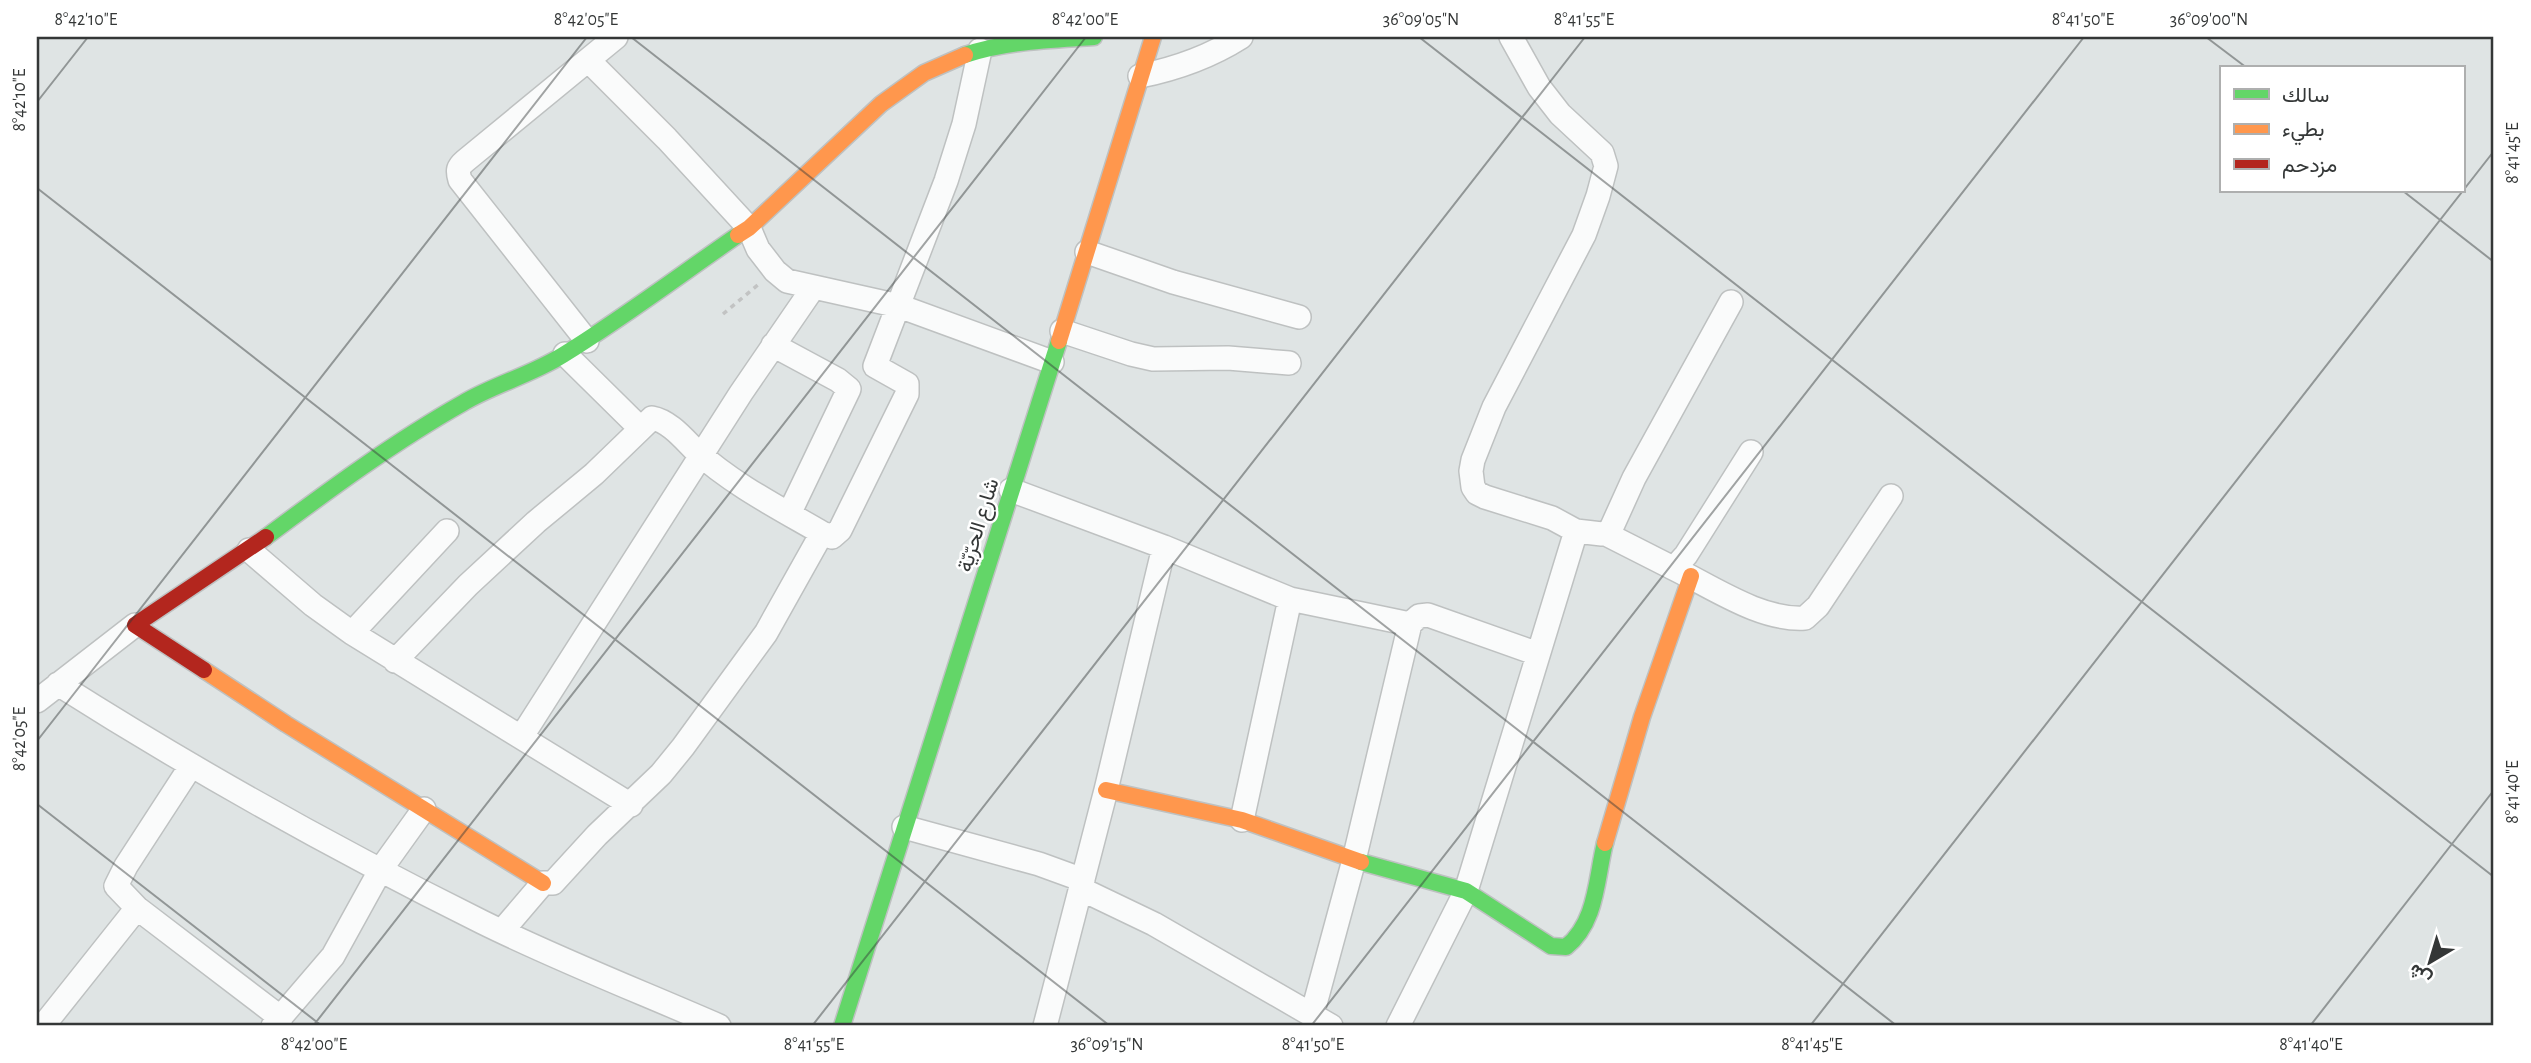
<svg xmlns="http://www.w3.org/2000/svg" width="2531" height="1063" font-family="'Alegreya Sans',Vazirmatn,sans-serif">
  <rect width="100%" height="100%" fill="#dfe4e4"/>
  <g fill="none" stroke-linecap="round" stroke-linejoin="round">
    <defs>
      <path id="street" d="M 1511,37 L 1539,87 L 1560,114 L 1602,153 L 1606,166 L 1598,196 L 1584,235 L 1494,407 L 1473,460 L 1471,471 L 1473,487 L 1477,493 L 1485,497 L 1552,518 L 1576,531
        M 588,60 L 667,139 L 749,228 L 758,249 L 775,271 L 787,281 L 899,306 L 1052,362
        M 1140,76 C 1175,69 1211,56 1241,37
        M 1087,252 L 1173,282 L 1299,317
        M 1062,331 L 1131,354 L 1153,359 L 1228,358 L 1289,363
        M 587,341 L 460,180 C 457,170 458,167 465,161 L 616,37
        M 773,345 L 838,380 L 849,389 L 789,514
        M 565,354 L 640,428
        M 1011,490 L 1164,547 L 1106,790 L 1045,1026
        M 1606,534 L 1671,567 L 1677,565 L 1686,555 L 1751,452
        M 1164,547 L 1290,599 L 1410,624
        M 249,550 L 313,605 L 352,633 L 631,805
        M 1671,567 C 1711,586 1760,621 1805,618 L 1818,606 L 1891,496
        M 352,633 L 447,531
        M 395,661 L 468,585 L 536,522 L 594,474 L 652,418 C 669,421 683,438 695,450 C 732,484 779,508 822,533
        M 58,684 C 195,771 337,850 482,922 C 559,960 641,992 719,1026
        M 37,701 L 135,625
        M 522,736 L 741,393 L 813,288
        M 191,766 L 126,866 L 116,886 L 137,908 L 281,1018
        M 1242,820 L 1290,599
        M 904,827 L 1039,864 L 1083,880
        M 1081,889 L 1154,924 L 1331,1026
        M 502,931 L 543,883 L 553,883 L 597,835 L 661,774 L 683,747 L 766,633 L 822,533 L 832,537 L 840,530 L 907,394 L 907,384 L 875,366 L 946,181 L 964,124 L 980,50
        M 1312,1015 L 1354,860 L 1410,624 L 1419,616 L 1428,615 L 1538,654
        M 43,1026 L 137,908
        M 273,1026 L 333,956 L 381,869 L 424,809
        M 1398,1026 L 1466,891 L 1576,531 L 1602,534 L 1610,531 L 1634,478 L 1731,302"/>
      <path id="fast" d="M 965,55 C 1005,41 1051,40 1094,37
        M 266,537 C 329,490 394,442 463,403 C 495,384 531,375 563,355 C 623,318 680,275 738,235
        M 1361,862 L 1466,891 L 1551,946 L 1566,947 C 1597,922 1596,879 1605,843
        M 842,1026 L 1059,341"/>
      <path id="slow" d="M 738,235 L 749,228 L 881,104 L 924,73 L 965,55
        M 1059,341 L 1153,37
        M 204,670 L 286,724 L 543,883
        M 1106,790 L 1242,820 L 1361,862
        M 1605,843 L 1642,717 L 1691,576"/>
      <path id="jam" d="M 204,670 L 135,625 L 266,537"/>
    </defs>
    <!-- street casing -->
    <use href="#street" stroke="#bec1c1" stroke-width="26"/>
    <!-- fast casing -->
    <use href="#fast" stroke="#bec1c1" stroke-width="19"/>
    <!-- slow casing -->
    <use href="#slow" stroke="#bec1c1" stroke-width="19"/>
    <!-- jam casing -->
    <use href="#jam" stroke="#bec1c1" stroke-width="19"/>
    <!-- path -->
    <path stroke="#c2c3c3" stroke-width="3.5" stroke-dasharray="5 5" stroke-linecap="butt" d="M 723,314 L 759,284"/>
    <!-- street -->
    <use href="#street" stroke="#fafbfb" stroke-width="23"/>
    <!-- fast -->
    <use href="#fast" stroke="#63d668" stroke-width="16"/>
    <!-- slow -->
    <use href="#slow" stroke="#ff974d" stroke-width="16"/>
    <!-- jam -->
    <use href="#jam" stroke="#b3261e" stroke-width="16"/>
  </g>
  <!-- ticks -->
  <path fill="none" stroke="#343737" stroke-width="2" stroke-opacity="0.45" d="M 631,37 L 1897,1026M 1419,37 L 2494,877M 2206,37 L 2247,68M 37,102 L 88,37M 37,188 L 1110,1026M 2403,191 L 2494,262M 37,741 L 587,37M 37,804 L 322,1026M 313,1026 L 1086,37M 812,1026 L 1585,37M 1311,1026 L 2084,37M 1810,1026 L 2494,151M 2310,1026 L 2494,790"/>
  <g text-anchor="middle" stroke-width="5" stroke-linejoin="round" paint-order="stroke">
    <!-- street labels -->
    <g font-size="21" fill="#343737" stroke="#fff">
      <text transform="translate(978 525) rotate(-73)" y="7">شارع الحرّيّة</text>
    </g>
  </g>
  <!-- border -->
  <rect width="2531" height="1063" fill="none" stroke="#ffffff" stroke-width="77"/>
  <!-- legend -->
  <rect x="2220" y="66" width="245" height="126" fill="#ffffff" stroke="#aeafaf" stroke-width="2"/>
  <rect x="2234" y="89" width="35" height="10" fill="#63d668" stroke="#aeafaf" stroke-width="2"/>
  <text x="2282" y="102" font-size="21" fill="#343737">سالك</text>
  <rect x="2234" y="124" width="35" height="10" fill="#ff974d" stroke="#aeafaf" stroke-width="2"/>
  <text x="2282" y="136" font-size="21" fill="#343737">بطيء</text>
  <rect x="2234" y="159" width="35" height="10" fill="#b3261e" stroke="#aeafaf" stroke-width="2"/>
  <text x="2282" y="172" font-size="21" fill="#343737">مزدحم</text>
  <!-- north arrow -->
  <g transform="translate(2430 962) rotate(218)" stroke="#ffffff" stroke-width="5" paint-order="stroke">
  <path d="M0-5L12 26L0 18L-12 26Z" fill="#343737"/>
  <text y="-10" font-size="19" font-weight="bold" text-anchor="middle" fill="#343737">ش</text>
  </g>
  <rect x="38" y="38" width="2454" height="986" fill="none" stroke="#343737" stroke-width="2.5"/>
  <g font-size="18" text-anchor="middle" fill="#343737">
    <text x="86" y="25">8°42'10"E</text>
    <text x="586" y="25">8°42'05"E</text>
    <text x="1085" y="25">8°42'00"E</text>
    <text x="1421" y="25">36°09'05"N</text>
    <text x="1584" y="25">8°41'55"E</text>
    <text x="2083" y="25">8°41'50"E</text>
    <text x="2209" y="25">36°09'00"N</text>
    <text transform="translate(19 100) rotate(-90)" y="6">8°42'10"E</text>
    <text transform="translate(2512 153) rotate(-90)" y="6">8°41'45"E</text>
    <text transform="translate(19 739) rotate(-90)" y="6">8°42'05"E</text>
    <text transform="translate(2512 792) rotate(-90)" y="6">8°41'40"E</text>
    <text x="314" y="1050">8°42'00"E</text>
    <text x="814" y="1050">8°41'55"E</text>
    <text x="1107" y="1050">36°09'15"N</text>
    <text x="1313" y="1050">8°41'50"E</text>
    <text x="1812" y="1050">8°41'45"E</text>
    <text x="2311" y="1050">8°41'40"E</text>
  </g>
</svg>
